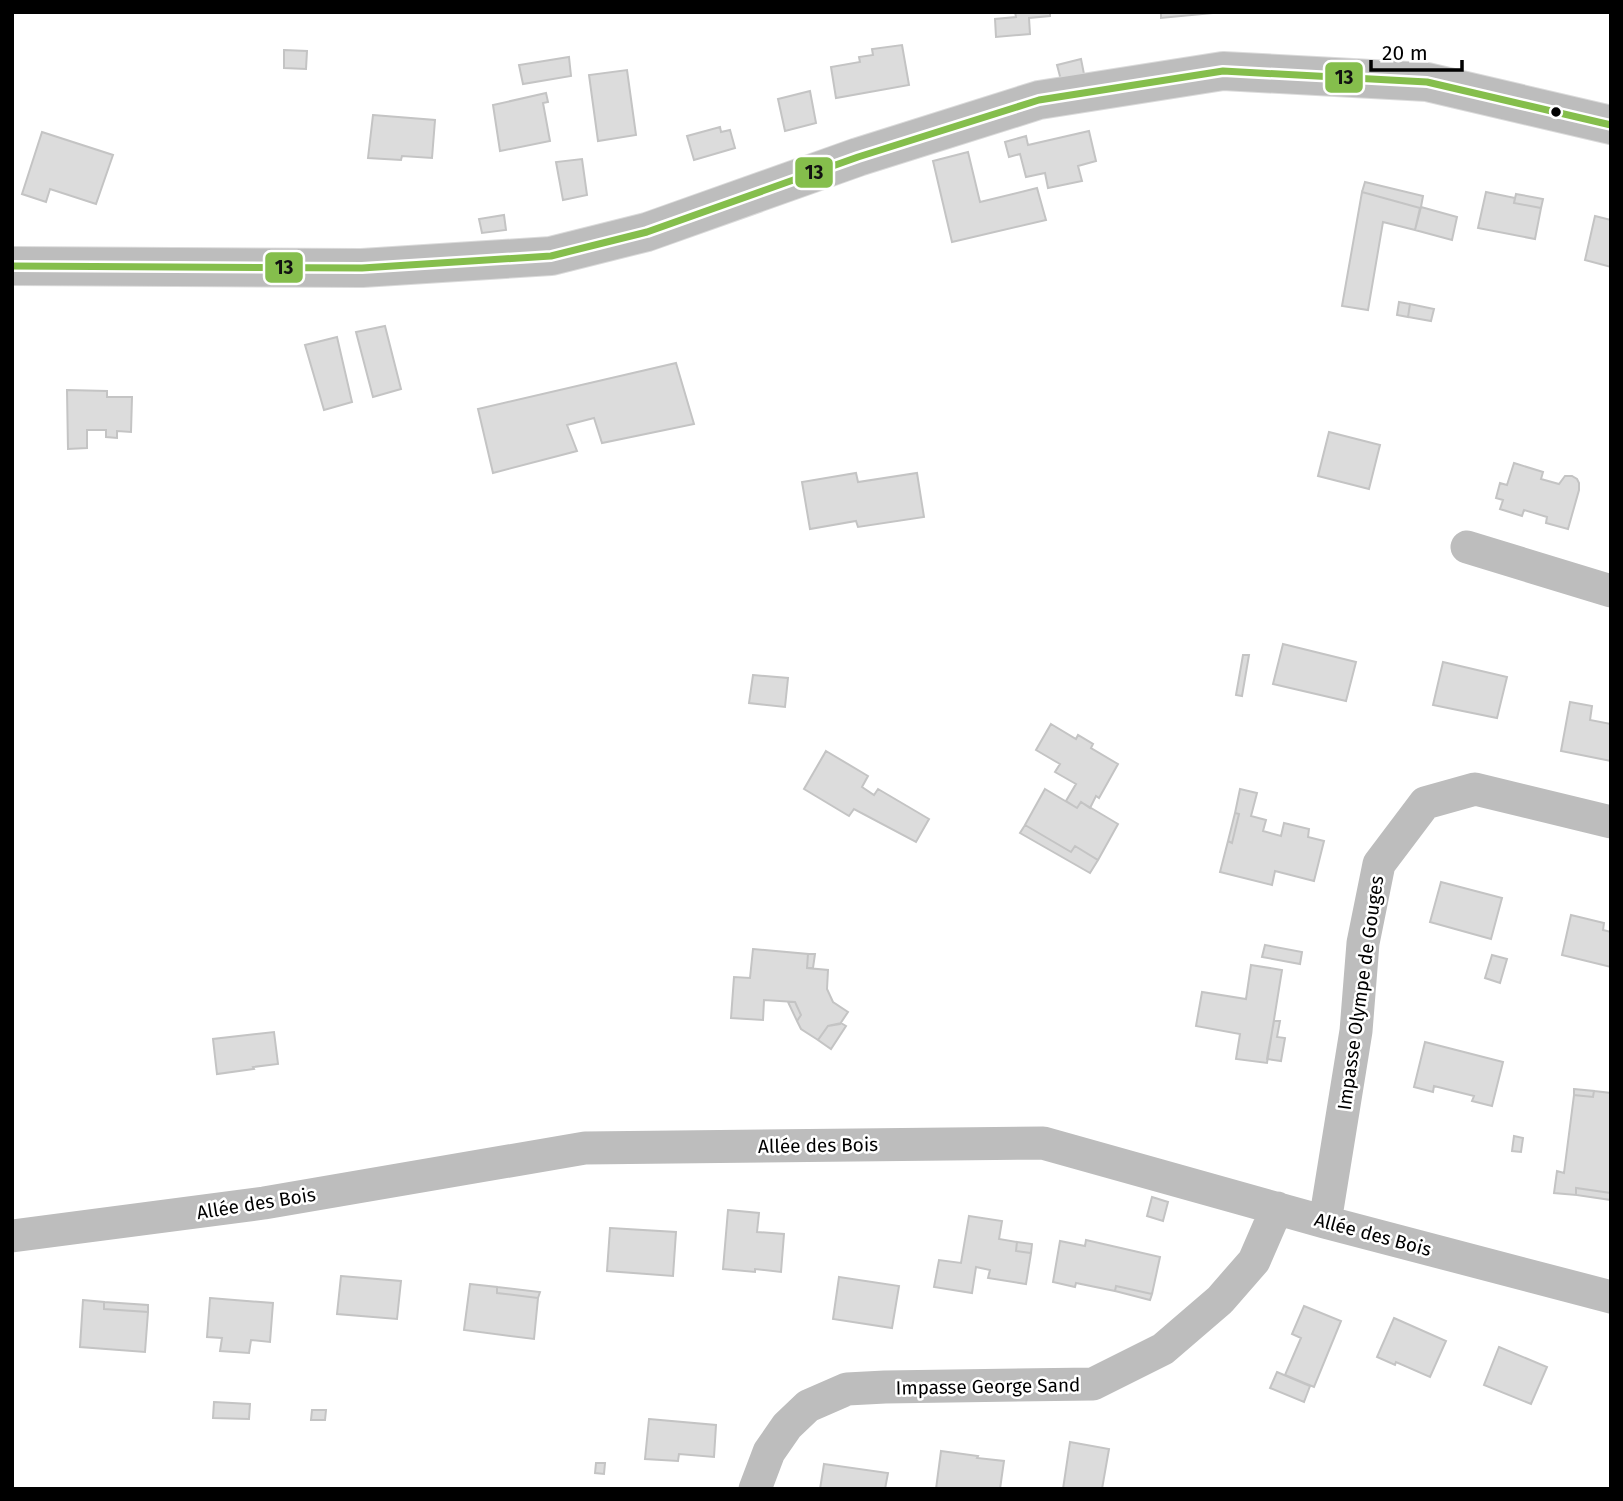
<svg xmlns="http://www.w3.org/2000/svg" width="1623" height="1501" font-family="'Fira Sans',sans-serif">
  <rect width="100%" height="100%" fill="#fff"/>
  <!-- building -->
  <path fill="#dcdcdc" stroke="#c4c4c4" stroke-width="2" d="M 1015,12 L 1050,12 L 1050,16 L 1029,18 L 1030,34 L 996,37 L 995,19 L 1016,17 Z
    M 1161,12 L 1212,12 L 1212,13 L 1161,18 Z
    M 902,45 L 909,85 L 836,98 L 831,67 L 860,62 L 859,57 L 873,55 L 872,49 Z
    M 284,50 L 307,51 L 306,69 L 284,68 Z
    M 569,57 L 571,76 L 523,84 L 519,65 Z
    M 1081,59 L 1084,74 L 1061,80 L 1057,65 Z
    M 627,70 L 636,135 L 598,141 L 589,75 Z
    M 810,91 L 816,123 L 785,131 L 778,99 Z
    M 546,93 L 548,102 L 543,103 L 550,141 L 500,151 L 493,105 Z
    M 373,115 L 435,120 L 432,158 L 402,156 L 401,160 L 368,158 Z
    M 720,127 L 721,132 L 730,130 L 735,148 L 694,160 L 687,136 Z
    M 1089,131 L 1096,161 L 1078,166 L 1082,181 L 1048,188 L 1045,173 L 1026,177 L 1020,154 L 1009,157 L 1005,142 L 1026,136 L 1028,145 Z
    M 42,132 L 113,155 L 96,204 L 50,189 L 46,202 L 22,194 Z
    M 968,152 L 980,202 L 1037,188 L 1046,220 L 952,242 L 933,161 Z
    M 582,159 L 587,195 L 563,200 L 556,162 Z
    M 1365,182 L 1423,196 L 1421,207 L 1420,208 L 1362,192 Z
    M 1362,192 L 1420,208 L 1415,230 L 1383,222 L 1368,310 L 1342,306 Z
    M 1486,192 L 1515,198 L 1514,203 L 1541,208 L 1535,239 L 1478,228 Z
    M 1516,194 L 1543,199 L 1541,208 L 1514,203 Z
    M 1421,207 L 1457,217 L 1452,240 L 1415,230 Z
    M 504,215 L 506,230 L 482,233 L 479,219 Z
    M 1595,216 L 1611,220 L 1611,267 L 1585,260 Z
    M 1399,302 L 1410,304 L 1408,317 L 1397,315 Z
    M 1410,304 L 1434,309 L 1431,321 L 1408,317 Z
    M 385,326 L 401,389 L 373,397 L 356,332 Z
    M 337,337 L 352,402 L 324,410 L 305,345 Z
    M 676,363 L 694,424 L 602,443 L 594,418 L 567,425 L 577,451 L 493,473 L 478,409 Z
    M 67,390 L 107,391 L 107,397 L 132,397 L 131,432 L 117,431 L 117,438 L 106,437 L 106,430 L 87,430 L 87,448 L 68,449 Z
    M 1329,432 L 1380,445 L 1369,489 L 1318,476 Z
    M 1514,463 L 1543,472 L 1541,479 L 1559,484 L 1565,476 L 1572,476 L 1577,479 L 1579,483 L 1579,490 L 1568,529 L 1546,523 L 1547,517 L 1524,510 L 1522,516 L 1500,509 L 1503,500 L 1496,498 L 1500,483 L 1507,485 Z
    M 856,473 L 858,482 L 917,473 L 924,517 L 858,527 L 856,521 L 810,529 L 802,482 Z
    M 1283,644 L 1356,662 L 1346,701 L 1273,684 Z
    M 1243,655 L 1249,655 L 1242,696 L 1236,695 Z
    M 1443,662 L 1507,677 L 1497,718 L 1433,705 Z
    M 753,675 L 788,678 L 785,707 L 749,703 Z
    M 1570,702 L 1592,706 L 1590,720 L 1611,724 L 1611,761 L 1561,751 Z
    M 1051,724 L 1076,739 L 1078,735 L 1093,744 L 1091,748 L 1118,764 L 1099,798 L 1096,796 L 1090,808 L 1081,802 L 1077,808 L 1066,801 L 1076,784 L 1055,772 L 1060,764 L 1036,750 Z
    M 826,751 L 868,776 L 862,787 L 874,795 L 878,789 L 929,819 L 916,842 L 854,809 L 849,816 L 804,789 Z
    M 1045,789 L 1077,808 L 1081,802 L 1118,824 L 1098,860 L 1075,846 L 1071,852 L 1025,825 Z
    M 1240,789 L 1257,793 L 1251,816 L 1266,820 L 1263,831 L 1281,836 L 1284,823 L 1309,829 L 1308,837 L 1324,841 L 1314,881 L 1275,871 L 1272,885 L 1220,872 L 1228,841 L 1232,843 L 1239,814 L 1235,813 Z
    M 1235,813 L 1239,814 L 1232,843 L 1228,841 Z
    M 1025,825 L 1071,852 L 1075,846 L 1098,860 L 1090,873 L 1020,833 Z
    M 1441,882 L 1502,898 L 1491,939 L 1430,922 Z
    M 1571,915 L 1604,923 L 1603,930 L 1611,932 L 1611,967 L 1562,955 Z
    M 1265,945 L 1302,952 L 1300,964 L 1262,957 Z
    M 753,949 L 808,954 L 807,968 L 828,970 L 827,989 L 833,1002 L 848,1012 L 840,1024 L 828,1026 L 818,1040 L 801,1029 L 797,1021 L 801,1015 L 795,1002 L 764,1000 L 763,1020 L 731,1018 L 734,977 L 750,978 Z
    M 808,954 L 815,954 L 813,968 L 807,968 Z
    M 1492,955 L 1507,959 L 1500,983 L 1485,978 Z
    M 1251,965 L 1282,970 L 1267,1063 L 1236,1059 L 1240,1034 L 1196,1026 L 1202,992 L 1246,999 Z
    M 788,1002 L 795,1002 L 801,1015 L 797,1021 Z
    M 1274,1021 L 1280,1021 L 1277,1037 L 1285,1038 L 1281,1061 L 1267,1059 Z
    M 841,1023 L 846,1026 L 831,1049 L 818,1040 L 828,1026 Z
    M 274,1032 L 278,1064 L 253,1067 L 254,1069 L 217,1074 L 213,1039 Z
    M 1425,1042 L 1503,1062 L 1492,1106 L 1472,1101 L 1474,1096 L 1434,1086 L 1433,1092 L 1414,1087 Z
    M 1574,1089 L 1594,1091 L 1593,1097 L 1574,1095 Z
    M 1594,1091 L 1611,1093 L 1611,1193 L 1576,1188 L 1576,1195 L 1554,1193 L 1557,1171 L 1564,1173 L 1574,1095 L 1593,1097 Z
    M 1514,1136 L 1523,1138 L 1521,1152 L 1512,1151 Z
    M 1576,1188 L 1611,1193 L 1611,1200 L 1576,1195 Z
    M 1152,1197 L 1168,1202 L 1163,1221 L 1147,1216 Z
    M 728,1210 L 759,1213 L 757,1232 L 784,1234 L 781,1272 L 755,1269 L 755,1272 L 723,1269 Z
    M 969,1216 L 1002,1221 L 999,1239 L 1017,1242 L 1016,1251 L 1031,1253 L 1026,1284 L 988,1278 L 990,1270 L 976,1267 L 972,1293 L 934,1287 L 939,1260 L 961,1263 Z
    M 610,1228 L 676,1232 L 673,1276 L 607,1271 Z
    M 1086,1240 L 1160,1257 L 1152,1294 L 1116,1286 L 1115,1291 L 1076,1283 L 1075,1287 L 1053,1282 L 1060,1241 L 1085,1246 Z
    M 1017,1242 L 1032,1244 L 1031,1253 L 1016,1251 Z
    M 341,1276 L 401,1281 L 397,1319 L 337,1314 Z
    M 839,1277 L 899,1286 L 892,1328 L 833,1319 Z
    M 470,1284 L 497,1287 L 497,1293 L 538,1298 L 534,1339 L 464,1330 Z
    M 1116,1286 L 1152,1294 L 1150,1300 L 1115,1291 Z
    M 497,1287 L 540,1292 L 538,1298 L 497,1293 Z
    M 210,1298 L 273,1303 L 270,1342 L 251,1340 L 249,1353 L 220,1351 L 222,1338 L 207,1337 Z
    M 83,1300 L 104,1302 L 104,1309 L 148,1312 L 145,1352 L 80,1347 Z
    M 104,1302 L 148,1305 L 148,1312 L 104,1309 Z
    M 1304,1306 L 1341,1321 L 1314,1387 L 1285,1375 L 1301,1338 L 1292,1334 Z
    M 1394,1318 L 1446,1341 L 1430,1377 L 1396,1362 L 1395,1365 L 1377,1357 Z
    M 1499,1347 L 1547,1367 L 1531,1404 L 1484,1385 Z
    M 1277,1372 L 1310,1386 L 1304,1402 L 1270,1388 Z
    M 214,1402 L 250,1404 L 249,1419 L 213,1418 Z
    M 312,1410 L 326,1410 L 325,1420 L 311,1420 Z
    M 649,1419 L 716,1425 L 714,1457 L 679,1454 L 678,1461 L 645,1459 Z
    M 1070,1442 L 1109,1449 L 1102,1489 L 1063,1489 Z
    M 941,1451 L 978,1456 L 977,1458 L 1004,1461 L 1000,1489 L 936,1489 Z
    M 596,1463 L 605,1463 L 604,1474 L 595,1473 Z
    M 824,1464 L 888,1473 L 885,1489 L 820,1489 Z"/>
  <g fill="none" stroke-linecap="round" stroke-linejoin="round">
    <defs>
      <path id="major" d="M 12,266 L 362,268 L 551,256 L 647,232 L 858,157 L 1039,100 L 1223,71 L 1427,82 L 1611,125"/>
    </defs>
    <!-- major casing -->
    <use href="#major" stroke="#dbdbdb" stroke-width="40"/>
    <!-- minor -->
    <path stroke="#bdbdbd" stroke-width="33" d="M 1467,547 L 1611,591
      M 1325,1222 L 1356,1031 L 1363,943 L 1379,864 L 1425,803 L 1475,789 L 1611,822
      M 12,1236 L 264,1203 L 585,1148 L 1043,1143 L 1325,1222 L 1611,1297
      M 755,1489 L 769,1452 L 787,1426 L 808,1406 L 847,1389 L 885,1387 L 1093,1384 L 1163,1349 L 1220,1300 L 1254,1261 L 1277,1208"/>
    <!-- major -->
    <use href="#major" stroke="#bdbdbd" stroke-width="38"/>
    <defs>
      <path id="bus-1" d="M 12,266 L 362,268 L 551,256 L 647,232 L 858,157 L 1039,100 L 1223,71 L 1427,82 L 1611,125"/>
    </defs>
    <!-- bus-1 casing -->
    <use href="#bus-1" stroke="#fff" stroke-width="12"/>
    <!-- bus-1 -->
    <use href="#bus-1" stroke="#85be4c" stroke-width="7"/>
  </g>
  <!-- markers -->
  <circle fill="#000" stroke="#fff" stroke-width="2.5" cx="1556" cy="112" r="6"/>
  <g text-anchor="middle" stroke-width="5" stroke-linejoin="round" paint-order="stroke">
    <!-- street labels -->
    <g font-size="19" fill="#000" stroke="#fff">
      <text transform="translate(1360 993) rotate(-82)" y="7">Impasse Olympe de Gouges</text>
      <text transform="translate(818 1145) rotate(-1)" y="7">Allée des Bois</text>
      <text transform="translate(256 1203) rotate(-9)" y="7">Allée des Bois</text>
      <text transform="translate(1373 1234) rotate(15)" y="7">Allée des Bois</text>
      <text transform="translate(988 1386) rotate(-1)" y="7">Impasse George Sand</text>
    </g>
  </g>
  <g stroke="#fff" stroke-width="2.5">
    <rect x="1324" y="61" width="40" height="33" rx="7" fill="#85be4c"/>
    <rect x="794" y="156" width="40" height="33" rx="7" fill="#85be4c"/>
    <rect x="264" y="251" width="40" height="33" rx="7" fill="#85be4c"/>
  </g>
  <g font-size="19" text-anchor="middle" font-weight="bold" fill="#111">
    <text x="1344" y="84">13</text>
    <text x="814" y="179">13</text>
    <text x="284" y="274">13</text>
  </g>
  <!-- border -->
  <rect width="1623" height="1501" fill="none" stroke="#000000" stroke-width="28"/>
  <!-- scale -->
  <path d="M1371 60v10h91v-10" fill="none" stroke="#000000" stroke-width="3.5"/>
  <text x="1382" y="60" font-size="21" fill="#000000" stroke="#ffffff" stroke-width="5" paint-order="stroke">20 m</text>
</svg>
